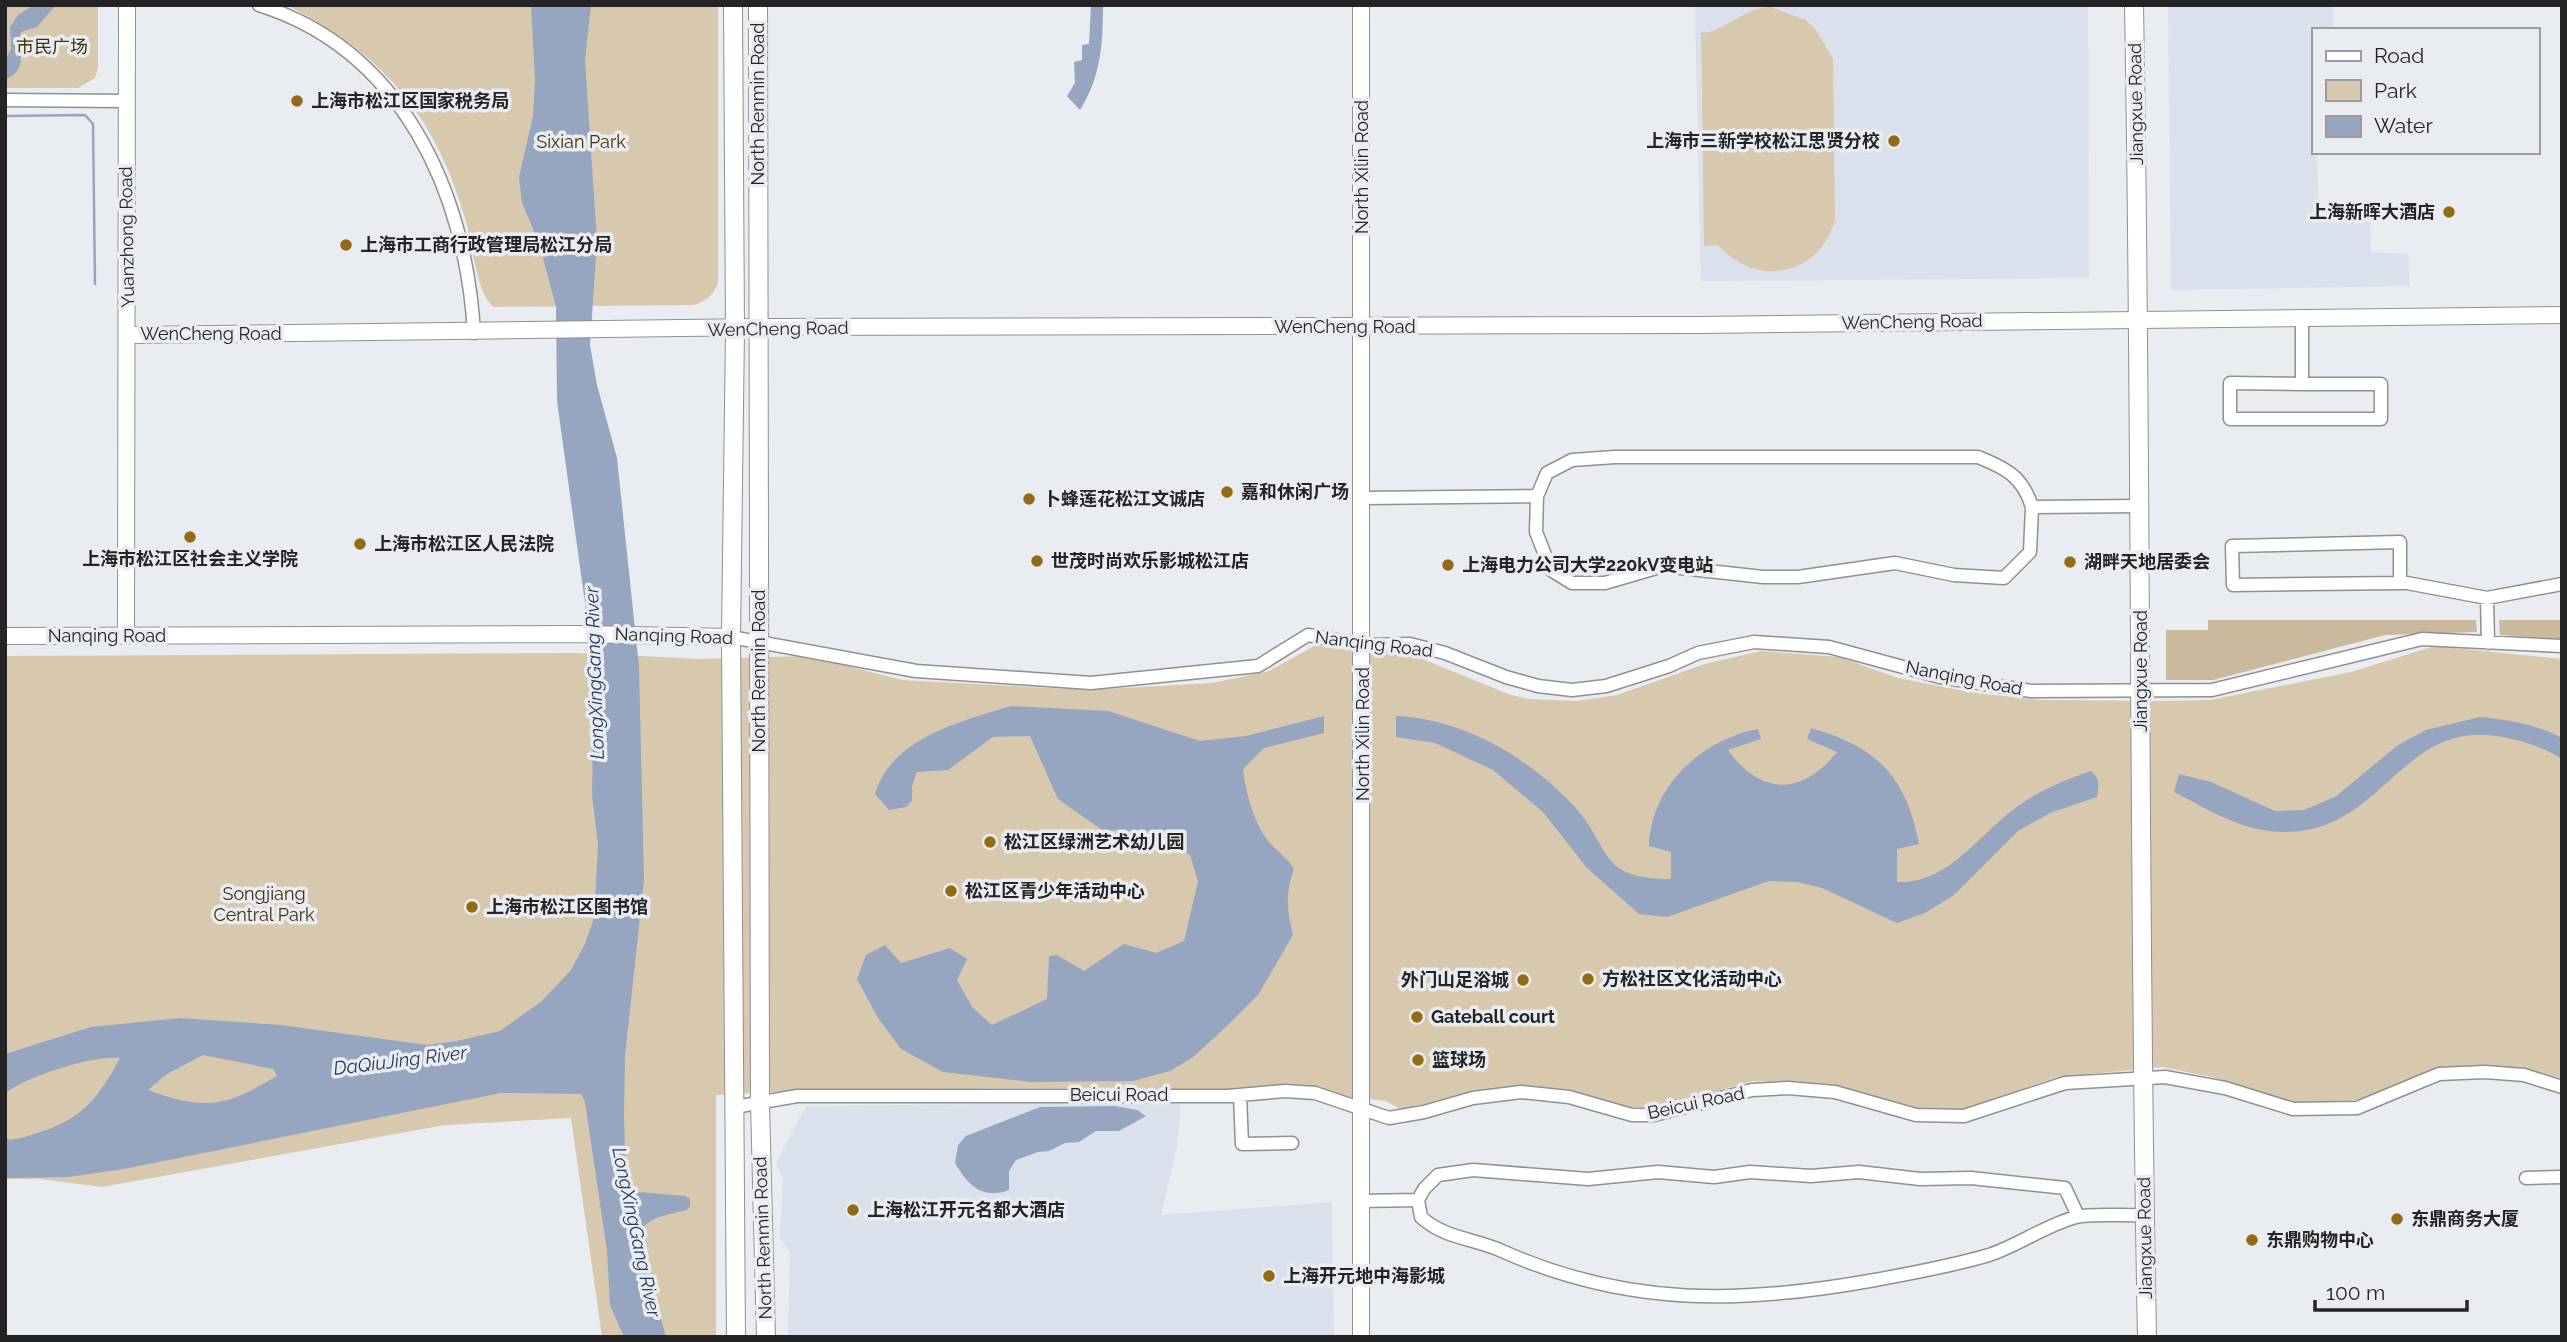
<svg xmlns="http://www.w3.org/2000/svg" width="2567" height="1342" font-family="Raleway,'Noto Sans SC',sans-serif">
  <rect width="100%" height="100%" fill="#e9ecf0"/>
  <!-- built -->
  <path fill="#dae1ec" d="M 1695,5 L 2088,5 L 2089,278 L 1701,281 Z
    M 2168,5 L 2333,5 L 2333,30 L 2313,30 L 2313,152 L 2317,152 L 2319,217 L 2370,218 L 2371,252 L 2408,254 L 2410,286 L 2171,290 Z
    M 1181,1102 L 1177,1147 L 1161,1215 L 1332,1202 L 1334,1337 L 788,1337 L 790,1253 L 780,1237 L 783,1180 L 776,1162 L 806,1106 Z"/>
  <!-- green -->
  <path fill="#d7c8ae" d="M 5,5 L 98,5 L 98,68 L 95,78 L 78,88 L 5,88 Z
    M 287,5 L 718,5 L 718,283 C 713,296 707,300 694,305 L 494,307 C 476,295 472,240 465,218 C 435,114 382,54 287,5 Z
    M 1770,7 L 1806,20 L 1816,30 L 1833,59 L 1835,220 C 1818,277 1756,288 1718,245 L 1704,246 L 1701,33 C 1726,32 1740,9 1770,7 Z
    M 1316,645 L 1410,654 L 1511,695 L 1529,699 L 1577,701 L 1617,695 L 1705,664 L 1761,651 L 1839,657 L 1898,678 L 1975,693 L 2042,700 L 2167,701 L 2210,700 L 2351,672 L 2435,646 L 2562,659 L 2562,1078 L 2527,1070 L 2464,1068 L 2348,1102 L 2298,1105 L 2212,1077 L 2162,1067 L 2057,1077 L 1962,1110 L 1922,1109 L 1837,1086 L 1753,1081 L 1659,1107 L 1629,1107 L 1571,1092 L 1526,1086 L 1477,1090 L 1402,1110 L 1386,1101 L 1334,1095 L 1295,1085 L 1226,1091 L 1149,1088 L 1015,1088 L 815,1090 L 716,1095 L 716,1337 L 602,1337 L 571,1118 L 445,1125 L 102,1187 L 40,1179 L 5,1179 L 5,656 L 577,653 L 701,659 L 809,656 L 902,680 L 1087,690 L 1212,683 L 1269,671 Z"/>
  <!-- forest -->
  <path fill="#cab99c" d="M 2208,620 L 2476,620 L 2477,632 L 2385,635 L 2213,680 L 2166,680 L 2166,630 L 2208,630 Z
    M 2499,620 L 2562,620 L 2562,639 L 2500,635 Z"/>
  <!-- water -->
  <path fill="#96a6c1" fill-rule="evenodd" d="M 34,5 L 56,5 L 37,27 L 21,32 C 17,54 30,67 5,80 L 5,60 L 11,49 L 10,27 L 18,15 Z
    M 531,5 L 591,5 L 585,60 L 597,242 L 590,345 L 597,385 L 617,458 L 639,667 L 644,880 L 625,1056 L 624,1112 L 625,1156 L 631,1180 L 638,1192 L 685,1196 L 690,1199 L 690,1206 L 687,1210 C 668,1215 645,1216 638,1237 L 666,1337 L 624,1337 L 610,1305 L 607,1251 L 585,1102 L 581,1094 L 501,1093 L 124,1169 L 68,1177 L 5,1178 L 5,1139 C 16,1141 27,1136 37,1133 C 82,1120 99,1097 120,1058 C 92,1055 28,1076 5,1093 L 5,1054 L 91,1027 L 180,1018 L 281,1025 L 427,1045 L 457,1041 L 500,1031 L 542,1001 L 571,970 L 585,944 L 594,918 L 598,845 L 592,795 L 594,668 L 557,401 L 556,307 L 539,243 L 522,203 L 519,177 L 533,116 L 535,80 ZM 203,1055 L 273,1069 L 277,1076 C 225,1107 205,1111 148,1090 L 167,1074 Z
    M 1091,5 L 1103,5 C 1103,43 1101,77 1080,110 L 1067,96 L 1075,83 L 1074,62 L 1082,60 L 1082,45 L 1089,44 Z
    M 1011,706 L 1108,711 L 1200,741 L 1246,736 L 1324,716 L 1324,733 L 1264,748 L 1243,769 C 1246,793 1253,821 1268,841 C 1276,851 1287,857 1294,869 C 1285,893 1287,910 1293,935 L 1258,995 L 1227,1026 L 1192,1058 L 1170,1071 L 1133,1081 L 1031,1082 L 943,1072 L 901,1049 L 878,1018 L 857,979 L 866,955 L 885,945 L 901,963 L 950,948 L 967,959 L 957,980 L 972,1007 L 992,1025 L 1047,999 L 1049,956 L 1057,955 L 1084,971 L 1124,944 L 1156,953 L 1184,941 L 1198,881 L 1190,855 L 1148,831 L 1102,830 L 1058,799 L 1030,736 L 993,737 L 948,770 L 917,772 L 912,786 L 912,801 L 906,807 L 889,810 L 875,794 C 891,738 962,721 1011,706 Z
    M 1396,716 C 1463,719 1527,756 1573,805 C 1613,848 1596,879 1671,879 L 1671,852 L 1649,846 C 1651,786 1701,740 1758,729 L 1761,739 L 1728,750 C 1761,796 1802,796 1837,752 L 1807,739 L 1811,728 C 1877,747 1906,776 1919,844 L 1897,849 L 1897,882 C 1948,885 1980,833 2018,806 C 2040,790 2065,780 2091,771 C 2100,778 2099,787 2097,797 L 2050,813 L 2018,831 L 1954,895 L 1925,913 L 1897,923 L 1822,888 L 1798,882 L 1769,881 L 1667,917 L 1639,914 L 1587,868 L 1543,812 L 1493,770 L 1435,743 L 1396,737 Z
    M 2480,717 C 2509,720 2536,724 2562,738 L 2562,759 C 2545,748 2527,742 2507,738 C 2403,714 2386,830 2288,832 C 2244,833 2211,811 2174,792 L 2179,774 L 2211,782 L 2275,811 L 2304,810 L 2335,797 L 2398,745 L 2426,730 Z
    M 1115,1106 L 1137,1110 L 1146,1116 L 1119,1131 L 1096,1131 L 1079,1142 L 1065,1143 L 1049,1151 L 1038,1152 L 1016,1160 L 1009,1171 L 1009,1190 C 982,1200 968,1185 955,1163 L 958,1145 L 966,1136 L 1040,1107 Z"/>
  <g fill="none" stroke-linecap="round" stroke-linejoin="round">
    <!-- stream -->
    <path stroke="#96a6c1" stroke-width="2.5" d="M 5,116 L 85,115 L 93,124 L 95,284"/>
    <defs>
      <path id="minor" d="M 259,5 C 402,50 466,192 474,333
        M 5,100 L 125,101
        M 2302,384 L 2381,384 L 2381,419 L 2230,419 L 2230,383 L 2302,384 L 2302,318
        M 1363,498 L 1537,496
        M 2032,507 C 2023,477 2006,468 1978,457 L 1615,457 L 1572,460 L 1547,473 L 1537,496 L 1536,532 L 1551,570 L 1572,583 L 1605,583 L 1663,566 L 1763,577 L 1798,577 L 1895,563 L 1954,575 L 2004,578 L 2030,552 L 2032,507 L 2141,506
        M 2400,583 L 2400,542 L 2232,546 L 2233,585 L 2400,583 L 2407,583 L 2487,598 L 2562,584
        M 2487,598 L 2488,643
        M 731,637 L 916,671 L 1091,683 L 1258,666 L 1308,635 L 1363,645 L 1410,644 L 1445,653 L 1506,677 L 1538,686 L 1572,690 L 1606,686 L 1669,666 L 1698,653 L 1754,642 L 1829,647 L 1940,677 L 2031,691 L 2212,690 L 2422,639 L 2562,646
        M 1240,1095 L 1242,1144 L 1292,1143
        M 735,1107 L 797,1096 L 1228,1096 L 1285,1091 L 1315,1093 L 1389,1118 L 1424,1112 L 1473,1098 L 1521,1092 L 1569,1097 L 1632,1115 L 1654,1115 L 1752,1090 L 1788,1088 L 1835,1092 L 1916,1115 L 1964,1116 L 2065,1083 L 2165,1077 L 2225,1088 L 2293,1109 L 2357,1108 L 2439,1074 L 2485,1072 L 2524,1075 L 2562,1087
        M 2526,1178 L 2562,1177
        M 1418,1200 L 1424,1189 L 1438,1175 L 1473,1170 L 1588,1179 L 1658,1172 L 1714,1177 L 1750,1172 L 1811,1176 L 1859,1172 L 1920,1179 L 1971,1178 L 2065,1188 L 2078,1216
        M 1361,1201 L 1418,1200 L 1421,1217 C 1445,1239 1474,1238 1502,1251 C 1628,1307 1742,1304 1875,1280 C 1913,1273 1952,1266 1989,1255 C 2019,1245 2046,1225 2076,1217 C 2090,1213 2128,1216 2145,1215"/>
      <path id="tertiary" d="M 1361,5 L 1361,1337
        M 128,335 L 760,327 L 1700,325 L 2562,315
        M 5,636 L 580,634 L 731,637
        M 126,636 L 127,5"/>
      <path id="secondary" d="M 733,5 L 735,330 L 731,637 L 736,1337
        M 758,5 L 760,1104 L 766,1337
        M 2134,5 C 2142,449 2138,893 2147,1337"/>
    </defs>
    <!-- minor casing -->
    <use href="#minor" stroke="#8e9094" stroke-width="15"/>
    <!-- tertiary casing -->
    <use href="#tertiary" stroke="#8e9094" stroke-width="18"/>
    <!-- secondary casing -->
    <use href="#secondary" stroke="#8e9094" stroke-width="20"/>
    <!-- minor -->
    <use href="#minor" stroke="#fff" stroke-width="12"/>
    <!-- tertiary -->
    <use href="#tertiary" stroke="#fff" stroke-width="16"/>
    <!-- secondary -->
    <use href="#secondary" stroke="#fff" stroke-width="18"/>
  </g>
  <!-- markers -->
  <g fill="#936b14" stroke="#e9ecf0" stroke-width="2.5">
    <circle cx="297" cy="101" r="7"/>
    <circle cx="1894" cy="141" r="7"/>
    <circle cx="2449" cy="212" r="7"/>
    <circle cx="346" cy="245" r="7"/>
    <circle cx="1227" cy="492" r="7"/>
    <circle cx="1029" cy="499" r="7"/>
    <circle cx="190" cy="537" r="7"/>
    <circle cx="360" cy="544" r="7"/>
    <circle cx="1037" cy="561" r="7"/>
    <circle cx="2070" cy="562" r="7"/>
    <circle cx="1448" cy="565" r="7"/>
    <circle cx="990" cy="842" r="7"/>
    <circle cx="951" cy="891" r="7"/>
    <circle cx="472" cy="907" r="7"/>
    <circle cx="1588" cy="979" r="7"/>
    <circle cx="1523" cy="980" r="7"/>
    <circle cx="1417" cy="1017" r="7"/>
    <circle cx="1418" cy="1060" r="7"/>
    <circle cx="853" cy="1210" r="7"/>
    <circle cx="2397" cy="1219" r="7"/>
    <circle cx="2252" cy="1240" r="7"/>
    <circle cx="1269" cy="1276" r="7"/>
  </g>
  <g text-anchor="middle" stroke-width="7" stroke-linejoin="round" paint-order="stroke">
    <!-- park labels -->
    <g font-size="18" fill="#43300a" stroke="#e9ecf0">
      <text x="52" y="53">市民广场</text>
      <text x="581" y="148">Sixian Park</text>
      <text x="264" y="900">Songjiang<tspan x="264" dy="21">Central Park</tspan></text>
    </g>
    <!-- poi labels -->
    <g font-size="18" font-weight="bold" fill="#242426" stroke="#e9ecf0" text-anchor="start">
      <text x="311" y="107">上海市松江区国家税务局</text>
      <text x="1880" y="147" text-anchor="end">上海市三新学校松江思贤分校</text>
      <text x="2435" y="218" text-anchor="end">上海新晖大酒店</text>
      <text x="360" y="251">上海市工商行政管理局松江分局</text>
      <text x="1241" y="498">嘉和休闲广场</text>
      <text x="1043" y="505">卜蜂莲花松江文诚店</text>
      <text x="374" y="550">上海市松江区人民法院</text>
      <text x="190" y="565" text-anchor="middle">上海市松江区社会主义学院</text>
      <text x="1051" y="567">世茂时尚欢乐影城松江店</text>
      <text x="2084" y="568">湖畔天地居委会</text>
      <text x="1462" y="571">上海电力公司大学220kV变电站</text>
      <text x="1004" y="848">松江区绿洲艺术幼儿园</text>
      <text x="965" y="897">松江区青少年活动中心</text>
      <text x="486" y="913">上海市松江区图书馆</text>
      <text x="1602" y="985">方松社区文化活动中心</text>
      <text x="1509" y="986" text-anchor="end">外门山足浴城</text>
      <text x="1431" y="1023">Gateball court</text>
      <text x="1432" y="1066">篮球场</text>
      <text x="867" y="1216">上海松江开元名都大酒店</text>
      <text x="2411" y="1225">东鼎商务大厦</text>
      <text x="2266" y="1246">东鼎购物中心</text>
      <text x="1283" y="1282">上海开元地中海影城</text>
    </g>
    <!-- street labels -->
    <g font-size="18" fill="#242426" stroke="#e9ecf0">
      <text transform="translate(758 104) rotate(-90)" y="6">North Renmin Road</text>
      <text transform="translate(2136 104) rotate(-91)" y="6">Jiangxue Road</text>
      <text transform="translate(1362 167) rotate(-90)" y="6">North Xilin Road</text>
      <text transform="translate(127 237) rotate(-91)" y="6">Yuanzhong Road</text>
      <text transform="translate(1912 322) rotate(-1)" y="6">WenCheng Road</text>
      <text x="1345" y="333">WenCheng Road</text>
      <text transform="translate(778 329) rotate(-1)" y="6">WenCheng Road</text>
      <text x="211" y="340">WenCheng Road</text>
      <text x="107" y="642">Nanqing Road</text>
      <text transform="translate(674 636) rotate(2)" y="6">Nanqing Road</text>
      <text transform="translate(1374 644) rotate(7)" y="6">Nanqing Road</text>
      <text transform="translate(759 671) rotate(-90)" y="6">North Renmin Road</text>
      <text transform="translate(2141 671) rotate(-90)" y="6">Jiangxue Road</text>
      <text transform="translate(1964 678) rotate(11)" y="6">Nanqing Road</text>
      <text transform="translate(1363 734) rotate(-90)" y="6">North Xilin Road</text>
      <text x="1119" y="1101">Beicui Road</text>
      <text transform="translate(1696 1103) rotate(-12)" y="6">Beicui Road</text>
      <text transform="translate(763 1238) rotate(-92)" y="6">North Renmin Road</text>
      <text transform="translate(2145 1238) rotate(-91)" y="6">Jiangxue Road</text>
    </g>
    <!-- water labels -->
    <g font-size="19" font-style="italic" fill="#233960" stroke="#e9ecf0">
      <text transform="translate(594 673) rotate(-92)" y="7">LongXingGang River</text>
      <text transform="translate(400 1060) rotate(-7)" y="7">DaQiuJing River</text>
      <text transform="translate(637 1232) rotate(78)" y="7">LongXingGang River</text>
    </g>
  </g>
  <!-- border -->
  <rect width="2567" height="1342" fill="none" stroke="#242426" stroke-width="14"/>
  <!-- legend -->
  <rect x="2312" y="28" width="228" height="126" fill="#e9ecf0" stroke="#9a9c9f" stroke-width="2"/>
  <rect x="2326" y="51" width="35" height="10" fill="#ffffff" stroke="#9a9c9f" stroke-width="2"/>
  <text x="2374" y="63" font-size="21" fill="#242426">Road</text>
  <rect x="2326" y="80" width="35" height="21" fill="#d7c8ae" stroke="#9a9c9f" stroke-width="2"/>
  <text x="2374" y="98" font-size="21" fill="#242426">Park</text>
  <rect x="2326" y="116" width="35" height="21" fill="#96a6c1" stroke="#9a9c9f" stroke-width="2"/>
  <text x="2374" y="133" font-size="21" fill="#242426">Water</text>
  <!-- scale -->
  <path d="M2315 1300v10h152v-10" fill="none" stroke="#242426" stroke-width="3.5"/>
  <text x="2326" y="1300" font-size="21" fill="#242426" stroke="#e9ecf0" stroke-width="5" paint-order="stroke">100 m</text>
</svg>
